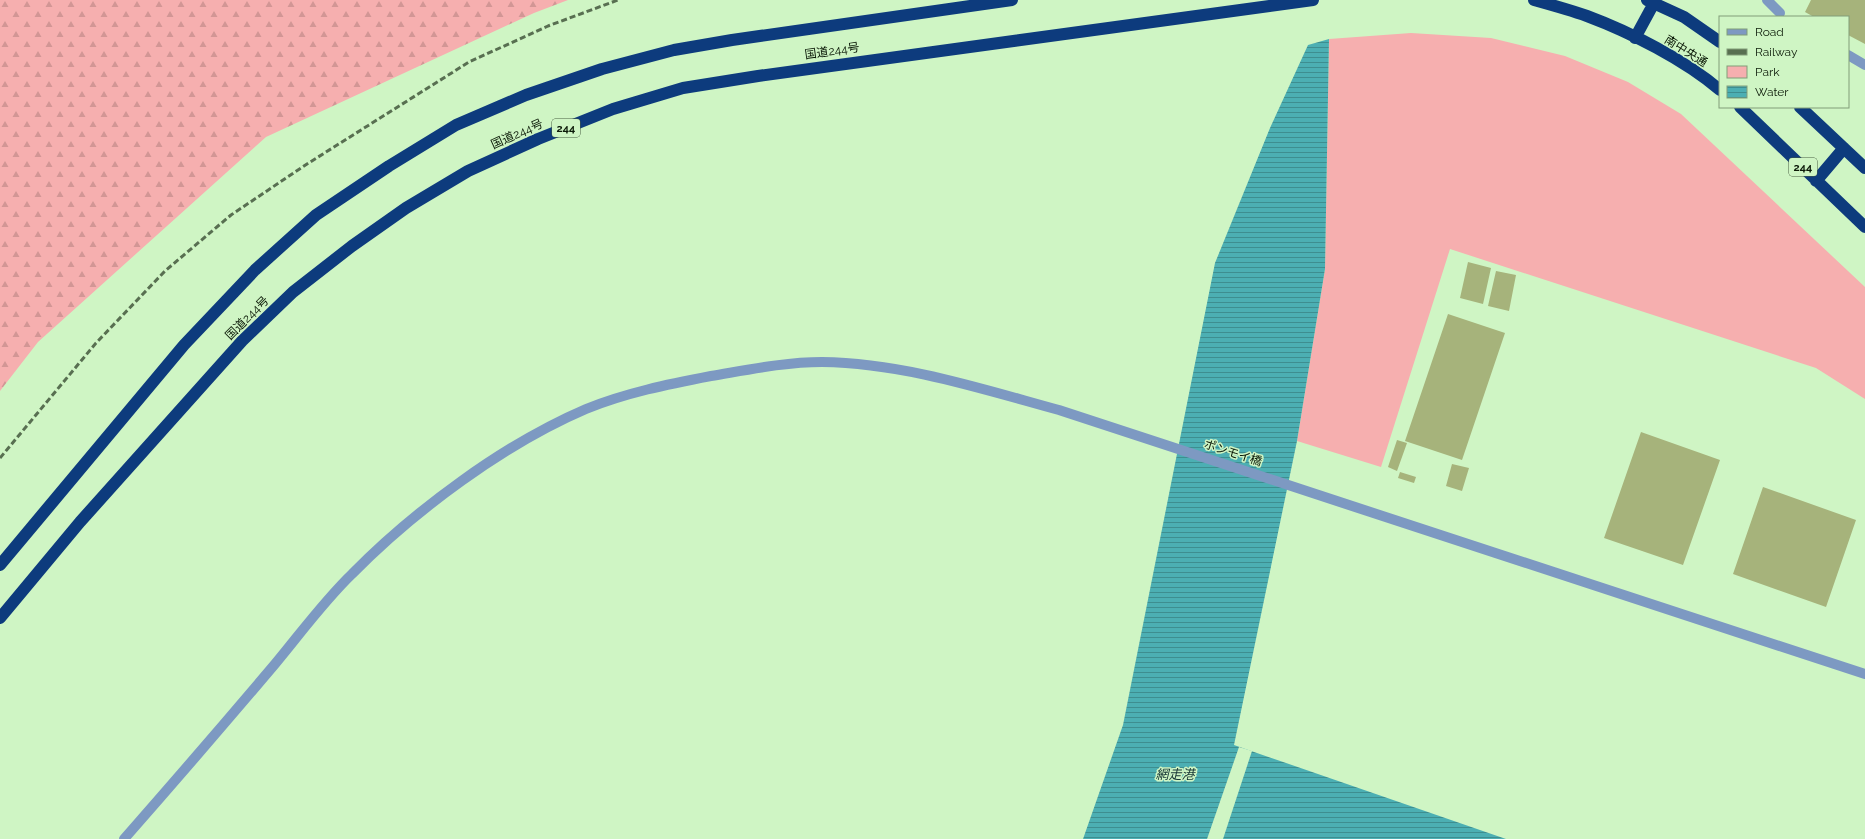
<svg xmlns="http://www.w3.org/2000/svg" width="1865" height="839" font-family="Raleway,'Noto Sans JP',sans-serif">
  <defs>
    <pattern id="forest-firs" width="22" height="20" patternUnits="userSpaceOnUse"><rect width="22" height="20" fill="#f6afaf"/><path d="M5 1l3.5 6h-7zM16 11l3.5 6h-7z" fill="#d29695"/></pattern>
    <pattern id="water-rules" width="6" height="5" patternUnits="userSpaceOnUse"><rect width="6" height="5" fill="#4cafb3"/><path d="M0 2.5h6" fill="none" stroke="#3e8e90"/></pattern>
  </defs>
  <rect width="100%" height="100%" fill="#cff5c4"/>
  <!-- green -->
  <path fill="#f6afaf" d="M 1411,33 L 1491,38 L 1565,56 L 1628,82 L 1681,114 L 1865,287 L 1865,399 L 1816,368 L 1450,249 L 1381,467 L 1297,441 L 1325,269 L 1329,39 Z"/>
  <!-- forest -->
  <path fill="url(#forest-firs)" d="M 0,0 L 568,0 L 534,13 L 266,137 L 38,342 L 0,391 Z"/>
  <!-- water -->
  <path fill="url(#water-rules)" d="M 1329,39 L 1325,269 L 1297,441 L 1234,745 L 1506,839 L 1083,839 L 1123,725 L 1215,263 L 1270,128 L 1308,45 Z"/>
  <!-- pier -->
  <path fill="#cff5c4" d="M 1239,747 L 1252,751 L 1223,839 L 1207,839 Z"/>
  <!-- building -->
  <path fill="#a6b37b" d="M 1811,0 L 1865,0 L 1865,44 L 1848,35 L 1848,17 L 1814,17 L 1805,12 Z
    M 1468,262 L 1491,268 L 1483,304 L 1460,298 Z
    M 1496,271 L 1516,275 L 1509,311 L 1488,306 Z
    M 1448,314 L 1505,333 L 1462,460 L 1405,441 Z
    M 1641,432 L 1720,460 L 1683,565 L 1604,538 Z
    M 1397,440 L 1407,443 L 1397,471 L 1388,467 Z
    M 1452,464 L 1469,468 L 1462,491 L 1446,486 Z
    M 1400,472 L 1416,477 L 1414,483 L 1398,478 Z
    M 1763,487 L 1856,520 L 1826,607 L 1733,574 Z"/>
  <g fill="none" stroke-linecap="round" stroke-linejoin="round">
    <!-- minor -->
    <path stroke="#7d99c2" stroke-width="10" d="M 1767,0 L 1780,13
      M 1848,55 L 1865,65
      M 124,839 C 175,781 225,723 275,664 C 300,634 324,601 352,574 C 414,511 504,444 586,409 C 625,393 669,384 711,376 C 747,370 785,362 822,362 C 903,363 982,389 1059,410 L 1865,674"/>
    <!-- highway -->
    <path stroke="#0d3b7d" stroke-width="12" d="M 1534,0 C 1552,5 1570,10 1587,16 C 1630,32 1685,60 1720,90
      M 1647,0 L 1684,17 L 1720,42
      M 1635,38 L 1654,3
      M 1740,107 L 1865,227
      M 1800,107 L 1865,168
      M 1816,181 L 1844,148
      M 0,565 L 184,345 L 255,270 L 316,215 L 389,166 L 456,125 L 526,95 L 602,69 L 674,50 L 732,40 L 1012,0
      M 0,618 L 80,522 L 242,341 L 293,292 L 352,246 L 406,208 L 468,171 L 538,139 L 613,109 L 683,88 L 758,76 L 1313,0"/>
    <!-- rail -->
    <path stroke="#586f51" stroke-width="3" stroke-dasharray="6 3" stroke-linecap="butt" d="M 0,458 L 96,343 L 165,271 L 231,215 L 307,164 L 469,62 L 548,26 L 618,0"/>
  </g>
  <g text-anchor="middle" stroke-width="3" stroke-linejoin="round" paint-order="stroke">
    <!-- shield labels -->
    <g fill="#cff5c4" stroke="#465c40" stroke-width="1">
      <rect x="552" y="119" width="28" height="18" rx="3"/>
      <rect x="1789" y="158" width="28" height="18" rx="3"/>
    </g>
    <g font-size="11" font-weight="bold" fill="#0c1a08">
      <text x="566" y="132">244</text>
      <text x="1803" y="171">244</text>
    </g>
    <!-- street labels -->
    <g font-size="12" fill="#0c1a08" stroke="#cff5c4">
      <text transform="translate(832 51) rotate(-8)" y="4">国道244号</text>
      <text transform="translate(1686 51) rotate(32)" y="4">南中央通</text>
      <text transform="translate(517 134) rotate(-24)" y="4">国道244号</text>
      <text transform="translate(247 318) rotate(-45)" y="4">国道244号</text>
      <text transform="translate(1233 453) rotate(18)" y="4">ポンモイ橋</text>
    </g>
    <!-- water labels -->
    <g font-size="13" font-style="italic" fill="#153334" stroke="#cff5c4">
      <text x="1175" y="779">網走港</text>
    </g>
  </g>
  <!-- legend -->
  <rect x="1719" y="16" width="130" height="92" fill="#cff5c4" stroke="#819d79"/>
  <rect x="1727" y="29" width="20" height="6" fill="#7d99c2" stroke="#819d79"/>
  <text x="1755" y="36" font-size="12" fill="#0c1a08">Road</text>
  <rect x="1727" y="49" width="20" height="6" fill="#586f51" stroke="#819d79"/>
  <text x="1755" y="56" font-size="12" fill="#0c1a08">Railway</text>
  <rect x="1727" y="66" width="20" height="12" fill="#f6afaf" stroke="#819d79"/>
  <text x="1755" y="76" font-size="12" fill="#0c1a08">Park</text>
  <rect x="1727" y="86" width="20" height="12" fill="url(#water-rules)" stroke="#819d79"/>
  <text x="1755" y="96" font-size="12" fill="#0c1a08">Water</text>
</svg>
